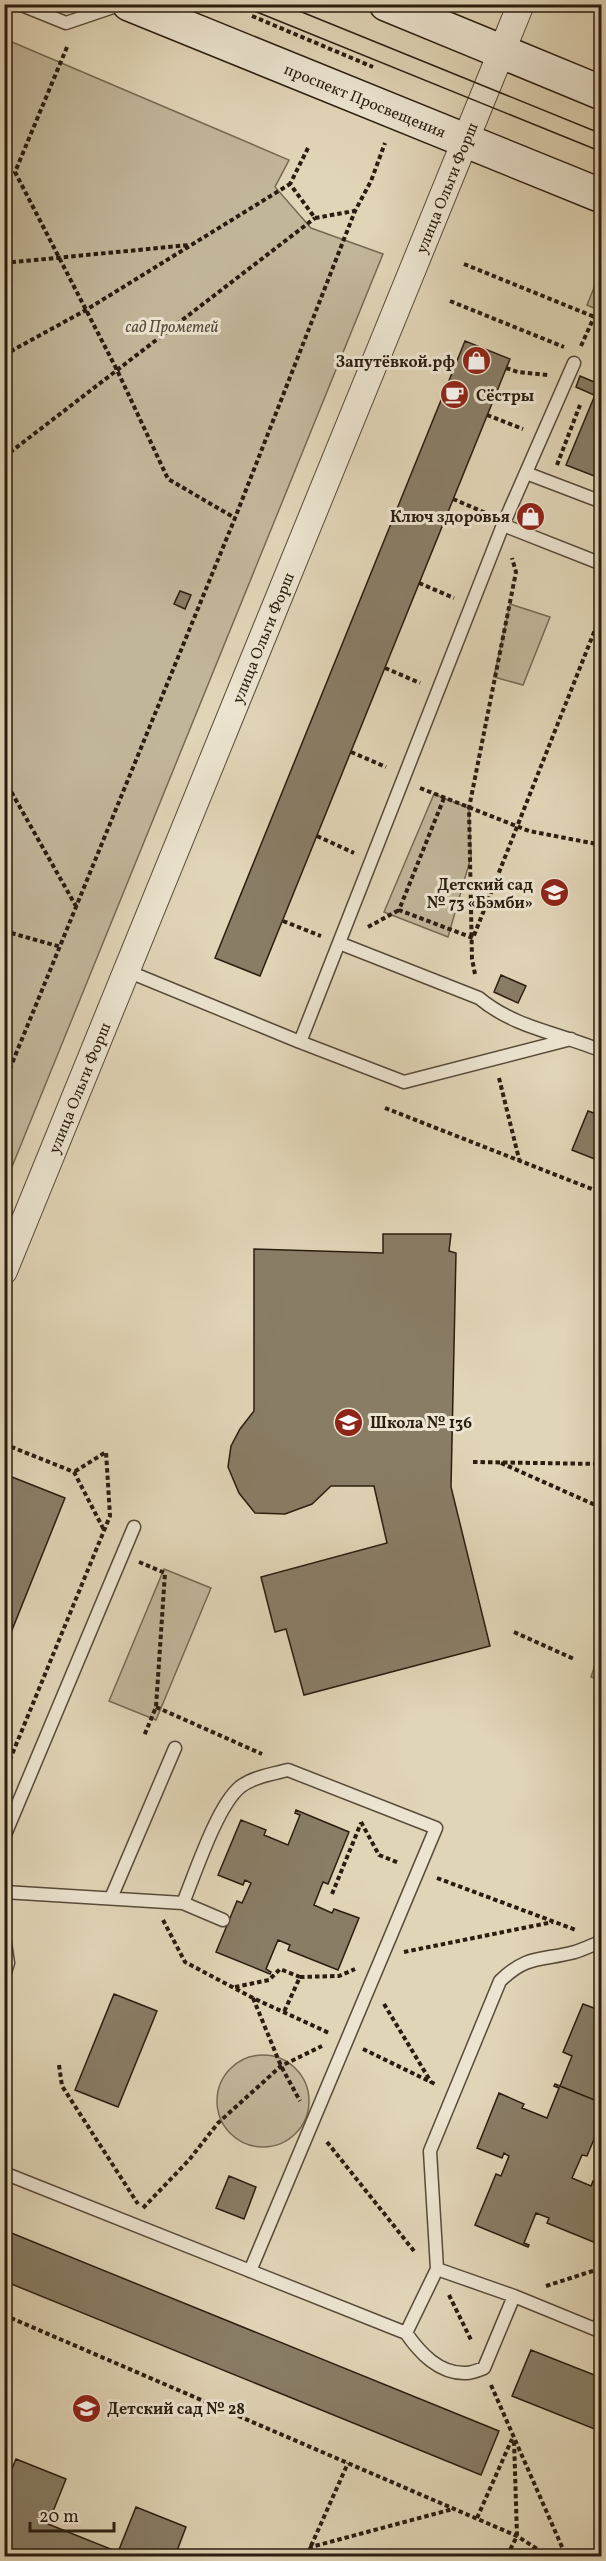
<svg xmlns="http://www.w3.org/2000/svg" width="606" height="2561" font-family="Vollkorn,serif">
  <rect width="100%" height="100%" fill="#e1d5b7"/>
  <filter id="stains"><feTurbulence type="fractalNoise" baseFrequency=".00333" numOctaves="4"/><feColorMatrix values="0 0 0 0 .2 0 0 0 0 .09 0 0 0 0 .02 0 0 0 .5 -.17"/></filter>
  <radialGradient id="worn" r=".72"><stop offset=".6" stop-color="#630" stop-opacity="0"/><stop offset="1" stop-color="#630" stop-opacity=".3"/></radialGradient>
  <!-- green -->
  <path fill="#c2b69a" stroke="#766a54" stroke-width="1.5" d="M 5,39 L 289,160 L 275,187 L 311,228 L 383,254 L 5,1184 Z
    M 598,278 L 601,280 L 601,311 L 587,305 Z
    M 510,604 L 550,617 L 523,685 L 494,677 Z
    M 434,794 L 469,808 L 471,857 L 448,937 L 384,912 Z
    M 164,1569 L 211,1588 L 156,1720 L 109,1701 Z
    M 601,1647 L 602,1680 L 601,1680 L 591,1677 Z
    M217 2101a46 46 0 1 1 92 0a46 46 0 1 1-92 0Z"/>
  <!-- building -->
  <path fill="#897d66" stroke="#2a1d0f" stroke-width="1.5" d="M 465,341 L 510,359 L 260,976 L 215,958 Z
    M 580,376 L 599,384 L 594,395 L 576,387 Z
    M 602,378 L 602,479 L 566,465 Z
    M522 513a9 9 0 1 1 18 0a9 9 0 1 1-18 0Z
    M 180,591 L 191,595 L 185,609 L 174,604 Z
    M 501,975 L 526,986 L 518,1003 L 494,992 Z
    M 588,1111 L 602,1116 L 602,1162 L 572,1150 Z
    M 383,1234 L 451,1234 L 449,1251 L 456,1253 L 451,1487 L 490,1646 L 304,1695 L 286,1629 L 275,1632 L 261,1577 L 387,1543 L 374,1486 L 331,1486 L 312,1504 L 285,1514 L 255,1513 L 239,1493 L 228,1467 L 231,1446 L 240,1429 L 254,1411 L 254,1249 L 383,1253 Z
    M 12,1477 L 65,1498 L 4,1650 L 4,1495 Z
    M 296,1810 L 349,1832 L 328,1884 L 323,1882 L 314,1905 L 332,1913 L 334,1909 L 359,1918 L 338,1970 L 288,1950 L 290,1945 L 278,1940 L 266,1969 L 271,1972 L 270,1974 L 216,1952 L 237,1901 L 242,1903 L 251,1883 L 245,1880 L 243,1885 L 218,1875 L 241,1820 L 266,1830 L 264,1835 L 288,1845 L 300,1815 L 295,1813 Z
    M 114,1994 L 157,2011 L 118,2107 L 75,2090 Z
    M 583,2004 L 602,2011 L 602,2103 L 560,2086 L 572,2056 L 563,2052 Z
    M 555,2084 L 602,2103 L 602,2120 L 587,2156 L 582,2155 L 572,2178 L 591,2186 L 593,2181 L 602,2185 L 602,2230 L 596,2243 L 547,2223 L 549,2218 L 536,2213 L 524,2243 L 529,2245 L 528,2247 L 475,2225 L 496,2174 L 501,2176 L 509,2156 L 504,2153 L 502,2158 L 477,2148 L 499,2093 L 524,2104 L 522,2108 L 547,2118 L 559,2088 L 554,2086 Z
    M 229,2176 L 256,2187 L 244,2219 L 216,2208 Z
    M 4,2230 L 499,2431 L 481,2475 L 4,2281 Z
    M 531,2350 L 602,2378 L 602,2432 L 512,2396 Z
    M 16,2459 L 66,2479 L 48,2524 L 118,2552 L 136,2507 L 186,2527 L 175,2556 L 52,2556 L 37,2551 L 35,2556 L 4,2556 L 4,2488 Z"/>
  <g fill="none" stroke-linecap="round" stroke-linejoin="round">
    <defs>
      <path id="lane" d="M 19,4 L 66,23 L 122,4
        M 526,473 L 602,502
        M 503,525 L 602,564
        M 339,943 L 479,998 C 515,1028 559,1033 602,1051
        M 127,971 L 300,1042 L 503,525 L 574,363
        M 300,1042 L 404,1082 L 571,1039
        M 4,1837 L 134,1527
        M 4,1892 L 183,1903 C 195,1874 217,1806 240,1787 C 253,1777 272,1774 288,1770 L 436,1828 L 250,2271
        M 111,1898 L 175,1748
        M 183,1903 L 223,1920
        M 4,1937 L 8,1963 L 4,1975
        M 4,2173 L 406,2333 C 420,2353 439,2374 466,2373 C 472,2373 479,2370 484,2368 L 514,2296 L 602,2332
        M 437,2269 L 514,2296
        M 597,2330 L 602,2317
        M 406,2333 L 437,2269 L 430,2151 L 500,1981 C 528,1954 541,1961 575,1952 C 584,1949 593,1945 602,1941"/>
      <g id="street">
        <path id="s1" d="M 4,1271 L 521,4"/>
      </g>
      <g id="secondary">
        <path id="s2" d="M 129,4 L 602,196"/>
        <path d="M 386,4 L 602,93"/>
      </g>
    </defs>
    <!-- lane casing -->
    <use href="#lane" stroke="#584b39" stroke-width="15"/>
    <!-- street casing -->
    <use href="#street" stroke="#584b39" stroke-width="28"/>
    <!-- secondary casing -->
    <use href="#secondary" stroke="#2a1d0f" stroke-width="36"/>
    <!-- path -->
    <path stroke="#2a1d0f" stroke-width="4" stroke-dasharray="4.5 3" stroke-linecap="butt" d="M 252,16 L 373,67
      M 67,47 L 15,172 L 117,370 L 168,479 L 235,518
      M 308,148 L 290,184 L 315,218 L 354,211
      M 4,263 L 189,245
      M 464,264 L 602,320
      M 450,301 L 564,347
      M 581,346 L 594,317
      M 4,355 L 86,310 L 290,184
      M 506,368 L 518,372 L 548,375
      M 487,415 L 523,429
      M 4,457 L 315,218
      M 557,465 L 580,405
      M 453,499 L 488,514
      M 419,583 L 454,598
      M 385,668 L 420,683
      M 351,752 L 386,767
      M 4,779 L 77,908
      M 420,788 L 529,831 L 602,845
      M 444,798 L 399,910 L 473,938 L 602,612
      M 317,836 L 354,853
      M 283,921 L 321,936
      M 368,927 L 399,910
      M 4,931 L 61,947
      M 475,974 L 472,959 L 469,808 L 516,572 L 512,558
      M 499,1078 L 519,1159
      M 4,1083 L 235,518 L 355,211 L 371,181 L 385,143
      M 385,1108 L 602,1193
      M 4,1444 L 74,1472 L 104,1530
      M 473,1462 L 602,1464
      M 501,1463 L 602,1508
      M 139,1562 L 165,1573 L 156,1707 L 144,1736
      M 514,1632 L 574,1659
      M 156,1707 L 262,1754
      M 4,1774 L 110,1516 L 106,1452 L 74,1472
      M 361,1822 L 379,1855 L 399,1863
      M 437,1878 L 576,1930
      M 332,1894 L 361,1823
      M 163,1920 L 185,1962 L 253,1998 L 329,2033
      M 404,1952 L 553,1922
      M 300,1977 L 339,1976 L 355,1969
      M 235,1987 L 269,1980 L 280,1969 L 300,1977 L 284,2012
      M 253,1998 L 281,2066 L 300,2101
      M 384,2004 L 431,2082
      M 363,2049 L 437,2085
      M 59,2065 L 62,2086 L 138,2204
      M 327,2142 L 414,2251
      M 143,2208 L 189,2160 L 218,2123 L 281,2066 L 322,2046
      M 546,2286 L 602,2268
      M 449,2295 L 472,2342
      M 4,2315 L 517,2536 L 548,2556
      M 491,2385 L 566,2556
      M 477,2518 L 512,2439
      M 311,2546 L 348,2463
      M 306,2556 L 311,2547 L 453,2509
      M 507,2556 L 517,2536 L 514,2439"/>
    <!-- lane -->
    <use href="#lane" stroke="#ece4d0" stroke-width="12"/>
    <!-- street -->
    <use href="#street" stroke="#ece4d0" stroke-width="26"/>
    <!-- secondary -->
    <use href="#secondary" stroke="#ece4d0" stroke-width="33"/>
    <!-- tram -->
    <path stroke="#2a1d0f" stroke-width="1.5" d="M 237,4 L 602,152
      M 282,4 L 602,134"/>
  </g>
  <!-- icons -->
  <defs>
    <symbol id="shop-disc" viewBox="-11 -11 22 22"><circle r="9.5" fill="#8f2418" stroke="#ece4d0"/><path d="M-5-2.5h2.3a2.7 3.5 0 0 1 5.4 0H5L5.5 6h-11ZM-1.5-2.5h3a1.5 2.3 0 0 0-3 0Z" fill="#fff"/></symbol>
    <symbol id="cafe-disc" viewBox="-11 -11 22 22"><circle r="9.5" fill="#8f2418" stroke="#ece4d0"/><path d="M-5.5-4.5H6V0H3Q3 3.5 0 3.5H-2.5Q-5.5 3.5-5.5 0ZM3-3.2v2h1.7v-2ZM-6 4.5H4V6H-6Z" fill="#fff"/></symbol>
    <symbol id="school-disc" viewBox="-11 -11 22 22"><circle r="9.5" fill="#8f2418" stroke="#ece4d0"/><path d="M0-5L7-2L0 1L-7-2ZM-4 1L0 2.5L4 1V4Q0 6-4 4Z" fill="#fff"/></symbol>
  </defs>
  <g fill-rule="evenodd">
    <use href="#shop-disc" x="460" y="344" width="33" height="33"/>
    <use href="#cafe-disc" x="438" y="378" width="33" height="33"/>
    <use href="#shop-disc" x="514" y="500" width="33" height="33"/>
    <use href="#school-disc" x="538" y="876" width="33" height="33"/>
    <use href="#school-disc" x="332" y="1406" width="33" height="33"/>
    <use href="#school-disc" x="70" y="2392" width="33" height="33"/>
  </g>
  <g text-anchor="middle" stroke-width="6" stroke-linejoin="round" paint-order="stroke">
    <!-- street labels -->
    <g font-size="16" fill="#2a1d0f" stroke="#ece4d0">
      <text dy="6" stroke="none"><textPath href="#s2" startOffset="255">проспект Просвещения</textPath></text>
      <text dy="6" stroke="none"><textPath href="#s1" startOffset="1170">улица Ольги Форш</textPath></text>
      <text dy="6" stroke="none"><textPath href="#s1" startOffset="684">улица Ольги Форш</textPath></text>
      <text dy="6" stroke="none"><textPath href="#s1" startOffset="198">улица Ольги Форш</textPath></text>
    </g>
    <!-- park labels -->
    <g font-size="16" font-style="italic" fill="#584b39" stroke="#ece4d0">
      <text x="172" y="332">сад Прометей</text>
    </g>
    <!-- poi labels -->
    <g font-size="16" font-weight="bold" fill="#2a1d0f" stroke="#ece4d0" text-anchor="end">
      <text x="455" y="367">Запутёвкой.рф</text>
      <text x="476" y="401" text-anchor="start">Сёстры</text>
      <text x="510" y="522">Ключ здоровья</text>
      <text x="533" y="890">Детский сад<tspan x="533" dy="18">№ 73 «Бэмби»</tspan></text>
      <text x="370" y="1428" text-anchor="start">Школа № 136</text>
      <text x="107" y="2414" text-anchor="start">Детский сад № 28</text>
    </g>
  </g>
  <!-- margin -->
  <rect width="606" height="2561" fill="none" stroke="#e1d5b7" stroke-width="24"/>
  <rect x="6" y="6" width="594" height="2549" fill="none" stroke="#2a1d0f" stroke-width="3"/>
  <rect x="12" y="12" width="582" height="2537" fill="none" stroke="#2a1d0f" stroke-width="1.5"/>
  <!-- scale -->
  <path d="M30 2522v9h84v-9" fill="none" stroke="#2a1d0f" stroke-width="3"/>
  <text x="39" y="2522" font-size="18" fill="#2a1d0f" stroke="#ece4d0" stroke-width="4.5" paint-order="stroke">20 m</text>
  <rect width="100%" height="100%" filter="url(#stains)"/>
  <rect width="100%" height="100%" fill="url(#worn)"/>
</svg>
